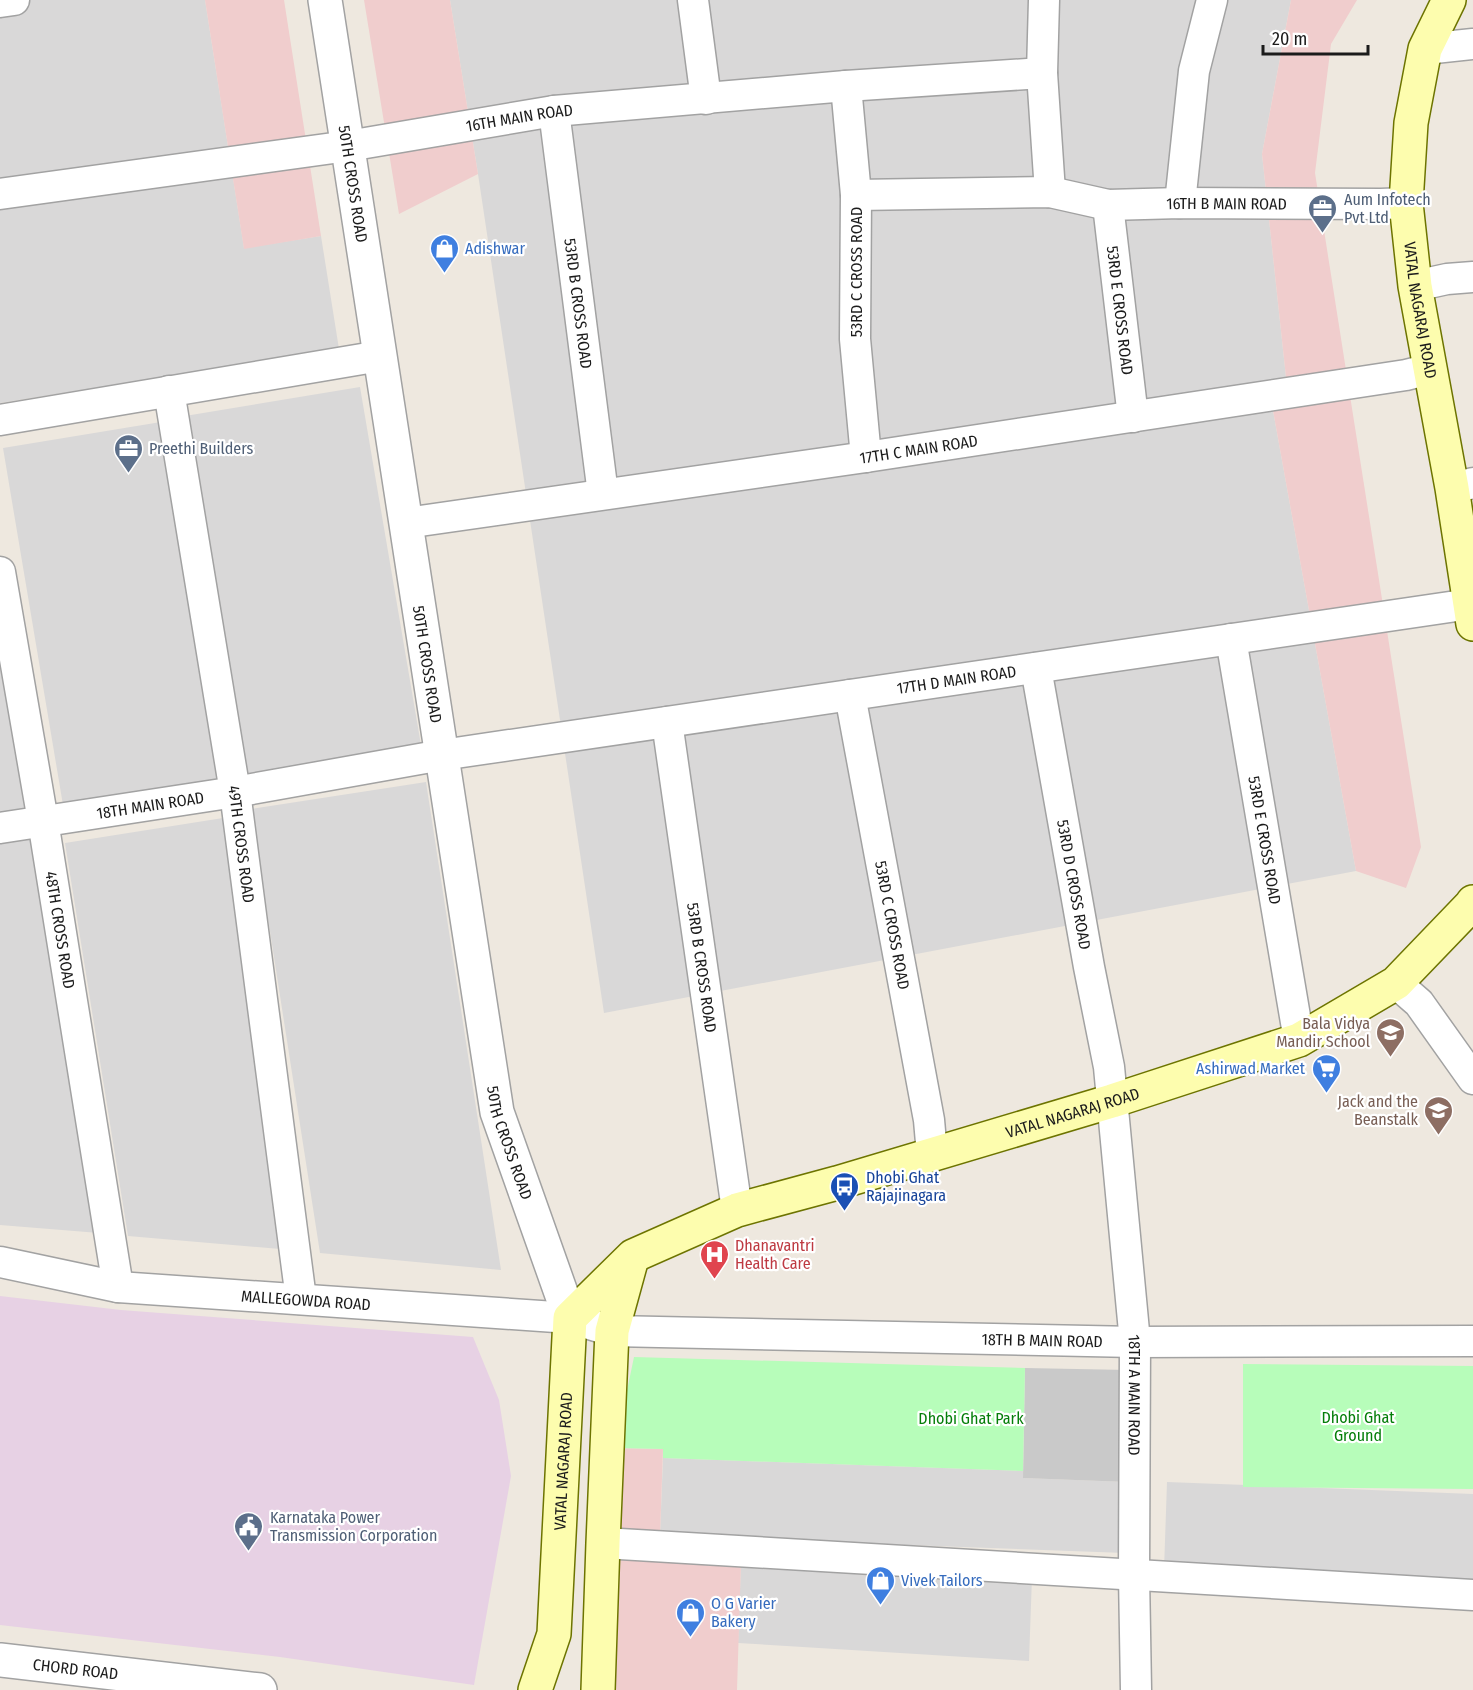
<svg xmlns="http://www.w3.org/2000/svg" width="1473" height="1690" font-family="'Fira Sans Condensed',sans-serif">
  <rect width="100%" height="100%" fill="#eee8df"/>
  <!-- residential -->
  <path fill="#d9d8d8" d="M 0,0 L 205,0 L 244,248 L 321,236 L 339,349 L 0,403 Z
    M 450,0 L 1291,0 L 1262,154 L 1288,396 L 1272,405 L 1356,871 L 604,1013 L 478,174 Z
    M 360,387 L 422,751 L 246,780 L 185,416 Z
    M 167,421 L 228,783 L 64,811 L 3,448 Z
    M 0,631 L 30,812 L 0,817 Z
    M 426,782 L 501,1270 L 320,1253 L 251,809 Z
    M 223,818 L 292,1250 L 128,1236 L 65,843 Z
    M 38,838 L 99,1233 L 0,1225 L 0,844 Z
    M 663,1458 L 1023,1471 L 1023,1478 L 1128,1482 L 1125,1553 L 660,1536 Z
    M 1167,1482 L 1473,1494 L 1473,1582 L 1164,1570 Z
    M 741,1563 L 1032,1577 L 1029,1661 L 738,1643 Z"/>
  <!-- commercial -->
  <path fill="#f0cdcd" d="M 205,0 L 284,0 L 321,236 L 244,249 Z
    M 364,0 L 450,0 L 478,174 L 399,214 Z
    M 1291,0 L 1357,0 L 1331,44 L 1315,173 L 1421,847 L 1406,888 L 1356,871 L 1272,405 L 1288,396 L 1262,154 Z
    M 615,1448 L 663,1449 L 660,1536 L 612,1533 Z
    M 618,1558 L 741,1563 L 737,1690 L 613,1690 Z"/>
  <!-- industrial -->
  <path fill="#e7d1e4" d="M 0,1296 L 121,1310 L 473,1337 L 499,1400 L 511,1476 L 474,1685 L 280,1657 L 0,1625 Z"/>
  <!-- religious -->
  <path fill="#c9c9c9" d="M 1025,1368 L 1128,1370 L 1128,1482 L 1023,1478 Z"/>
  <!-- park -->
  <path fill="#b7fdba" d="M 634,1357 L 1025,1368 L 1023,1471 L 663,1458 L 663,1449 L 615,1448 Z
    M 1243,1364 L 1473,1366 L 1473,1489 L 1243,1487 Z"/>
  <g fill="none" stroke-linecap="round" stroke-linejoin="round">
    <defs>
      <g id="minor">
        <path d="M 693,0 L 706,99"/>
        <path d="M 1044,0 L 1042,73 L 1050,192"/>
        <path d="M 0,2 L 14,0"/>
        <path d="M 1425,49 L 1473,44"/>
        <path d="M 846,86 L 856,195 L 855,339 L 866,457"/>
        <path id="s1" d="M 554,111 L 603,494"/>
        <path id="s2" d="M 0,194 L 348,146 L 554,111 L 846,86 L 1042,73"/>
        <path id="s3" d="M 856,195 L 1050,192 L 1108,205 L 1180,203 L 1381,204 L 1406,203"/>
        <path d="M 1180,203 L 1194,71 L 1212,0"/>
        <path id="s4" d="M 1108,205 L 1133,417"/>
        <path d="M 1415,286 L 1447,279 L 1473,277"/>
        <path id="s5" d="M 169,391 L 235,792 L 301,1299"/>
        <path d="M 0,420 L 380,356"/>
        <path d="M 1452,488 L 1473,483"/>
        <path id="s6" d="M 406,523 L 866,457 L 1406,375 L 1430,369"/>
        <path id="s7" d="M 0,572 L 43,821 L 118,1287"/>
        <path id="s8" d="M 1231,639 L 1299,1040"/>
        <path id="s9" d="M 1036,668 L 1089,967 L 1109,1067 L 1135,1342 L 1134,1575 L 1136,1690"/>
        <path id="s10" d="M 850,695 L 929,1120 L 932,1154"/>
        <path id="s11" d="M 667,722 L 737,1210"/>
        <path id="s12" d="M 0,828 L 235,792 L 442,755 L 1470,604"/>
        <path d="M 1396,983 L 1419,1003 L 1473,1079"/>
        <path id="s13" d="M 0,1262 L 118,1287 L 570,1318 L 612,1331 L 1135,1342 L 1473,1341"/>
        <path d="M 603,1543 L 1473,1595"/>
      </g>
      <g id="tertiary">
        <path id="s14" d="M 325,0 L 497,1112 L 570,1318"/>
        <path id="s15" d="M 0,1660 L 260,1690"/>
      </g>
      <g id="secondary">
        <path id="s16" d="M 1449,0 L 1425,49 L 1411,123 L 1406,203 L 1415,286 L 1452,488 L 1473,624"/>
        <path id="s17" d="M 535,1690 L 554,1634 L 570,1318 L 633,1256 L 737,1210 L 837,1183 L 1112,1101 L 1299,1040 L 1396,983 L 1471,905 L 1473,902"/>
        <path d="M 598,1690 L 603,1543 L 612,1331 L 632,1258"/>
      </g>
    </defs>
    <!-- minor casing -->
    <use href="#minor" stroke="#a2a2a2" stroke-width="33"/>
    <!-- tertiary casing -->
    <use href="#tertiary" stroke="#a2a2a2" stroke-width="36"/>
    <!-- secondary casing -->
    <use href="#secondary" stroke="#6d7400" stroke-width="36"/>
    <!-- minor -->
    <use href="#minor" stroke="#fff" stroke-width="30"/>
    <!-- tertiary -->
    <use href="#tertiary" stroke="#fff" stroke-width="33"/>
    <!-- secondary -->
    <use href="#secondary" stroke="#fdfdae" stroke-width="33"/>
  </g>
  <!-- icons -->
  <defs>
    <symbol id="office-pin" viewBox="-11 -11 22 30"><path d="M0 17L-7.5 6A9.5 9.5 0 1 1 7.5 6Z" fill="#5c6f8a" stroke="#fff"/><path d="M-6-3h4V-5.5h4V-3h4V5H-6ZM-1-4.5V-3h2v-1.5ZM-6 0V1H6V0Z" fill="#fff"/></symbol>
    <symbol id="shop-pin" viewBox="-11 -11 22 30"><path d="M0 17L-7.5 6A9.5 9.5 0 1 1 7.5 6Z" fill="#3f7fe0" stroke="#fff"/><path d="M-5-2.5h2.3a2.7 3.5 0 0 1 5.4 0H5L5.5 6h-11ZM-1.5-2.5h3a1.5 2.3 0 0 0-3 0Z" fill="#fff"/></symbol>
    <symbol id="school-pin" viewBox="-11 -11 22 30"><path d="M0 17L-7.5 6A9.5 9.5 0 1 1 7.5 6Z" fill="#8d6e63" stroke="#fff"/><path d="M0-5L7-2L0 1L-7-2ZM-4 1L0 2.5L4 1V4Q0 6-4 4Z" fill="#fff"/></symbol>
    <symbol id="supermarket-pin" viewBox="-11 -11 22 30"><path d="M0 17L-7.5 6A9.5 9.5 0 1 1 7.5 6Z" fill="#3f7fe0" stroke="#fff"/><path d="M-6-5.5h2.5l.6 2H6L4.5 2H-2.5L-4.4-4H-6ZM-1.5 3.2a1.3 1.3 0 1 0 .1 0ZM3 3.2a1.3 1.3 0 1 0 .1 0Z" fill="#fff"/></symbol>
    <symbol id="bus-pin" viewBox="-11 -11 22 30"><path d="M0 17L-7.5 6A9.5 9.5 0 1 1 7.5 6Z" fill="#1a4fb4" stroke="#fff"/><path d="M-5-6H5V4H4V6H2V4H-2V6H-4V4H-5ZM-3.5-4V0h7V-4ZM-3.5 1.2v1.5H-2V1.2ZM2 1.2v1.5H3.5V1.2Z" fill="#fff"/></symbol>
    <symbol id="hospital-pin" viewBox="-11 -11 22 30"><path d="M0 17L-7.5 6A9.5 9.5 0 1 1 7.5 6Z" fill="#e0444e" stroke="#fff"/><path d="M-5-5h3v3.5h4V-5h3V5h-3V1.5h-4V5h-3Z" fill="#fff"/></symbol>
    <symbol id="civic-pin" viewBox="-11 -11 22 30"><path d="M0 17L-7.5 6A9.5 9.5 0 1 1 7.5 6Z" fill="#5c6f8a" stroke="#fff"/><path d="M-.6-6.5H3V-4.5H.6V-3L4-1V1h2V6H-6V1h2V-1L-.6-3ZM-1.2 2.5V6h2.4V2.5Z" fill="#fff"/></symbol>
  </defs>
  <g fill-rule="evenodd">
    <use href="#office-pin" x="1306" y="192" width="33" height="45"/>
    <use href="#shop-pin" x="428" y="232" width="33" height="45"/>
    <use href="#office-pin" x="112" y="432" width="33" height="45"/>
    <use href="#school-pin" x="1374" y="1016" width="33" height="45"/>
    <use href="#supermarket-pin" x="1310" y="1052" width="33" height="45"/>
    <use href="#school-pin" x="1422" y="1094" width="33" height="45"/>
    <use href="#bus-pin" x="828" y="1170" width="33" height="45"/>
    <use href="#hospital-pin" x="698" y="1238" width="33" height="45"/>
    <use href="#civic-pin" x="232" y="1510" width="33" height="45"/>
    <use href="#shop-pin" x="864" y="1564" width="33" height="45"/>
    <use href="#shop-pin" x="674" y="1596" width="33" height="45"/>
  </g>
  <g text-anchor="middle" stroke-width="4.5" stroke-linejoin="round" paint-order="stroke">
    <!-- street labels -->
    <g font-size="16" fill="#1b1b1b" stroke="#fff">
      <text dy="6" stroke="none"><textPath href="#s2" startOffset="525">16TH MAIN ROAD</textPath></text>
      <text dy="6" stroke="none"><textPath href="#s14" startOffset="186">50TH CROSS ROAD</textPath></text>
      <text dy="6" stroke="none"><textPath href="#s3" startOffset="372">16TH B MAIN ROAD</textPath></text>
      <text transform="translate(856 272) rotate(-90)" y="6">53RD C CROSS ROAD</text>
      <text dy="6" stroke="none"><textPath href="#s1" startOffset="194">53RD B CROSS ROAD</textPath></text>
      <text dy="6" stroke="none"><textPath href="#s16" startOffset="318">VATAL NAGARAJ ROAD</textPath></text>
      <text dy="6" stroke="none"><textPath href="#s4" startOffset="106">53RD E CROSS ROAD</textPath></text>
      <text dy="6" stroke="none"><textPath href="#s6" startOffset="518">17TH C MAIN ROAD</textPath></text>
      <text dy="6" stroke="none"><textPath href="#s14" startOffset="672">50TH CROSS ROAD</textPath></text>
      <text dy="6" stroke="none"><textPath href="#s12" startOffset="968">17TH D MAIN ROAD</textPath></text>
      <text dy="6" stroke="none"><textPath href="#s12" startOffset="152">18TH MAIN ROAD</textPath></text>
      <text dy="6" stroke="none"><textPath href="#s8" startOffset="204">53RD E CROSS ROAD</textPath></text>
      <text dy="6" stroke="none"><textPath href="#s5" startOffset="459">49TH CROSS ROAD</textPath></text>
      <text dy="6" stroke="none"><textPath href="#s9" startOffset="220">53RD D CROSS ROAD</textPath></text>
      <text dy="6" stroke="none"><textPath href="#s10" startOffset="234">53RD C CROSS ROAD</textPath></text>
      <text dy="6" stroke="none"><textPath href="#s7" startOffset="363">48TH CROSS ROAD</textPath></text>
      <text dy="6" stroke="none"><textPath href="#s11" startOffset="248">53RD B CROSS ROAD</textPath></text>
      <text dy="6" stroke="none"><textPath href="#s17" startOffset="927">VATAL NAGARAJ ROAD</textPath></text>
      <text dy="6" stroke="none"><textPath href="#s14" startOffset="1158">50TH CROSS ROAD</textPath></text>
      <text dy="6" stroke="none"><textPath href="#s13" startOffset="309">MALLEGOWDA ROAD</textPath></text>
      <text dy="6" stroke="none"><textPath href="#s13" startOffset="1048">18TH B MAIN ROAD</textPath></text>
      <text dy="6" stroke="none"><textPath href="#s9" startOffset="735">18TH A MAIN ROAD</textPath></text>
      <text dy="6" stroke="none"><textPath href="#s17" startOffset="232">VATAL NAGARAJ ROAD</textPath></text>
      <text dy="6" stroke="none"><textPath href="#s15" startOffset="76">CHORD ROAD</textPath></text>
    </g>
    <!-- service labels -->
    <g font-size="16" fill="#4e5e75" stroke="#fff" text-anchor="start">
      <text x="1344" y="205">Aum Infotech<tspan x="1344" dy="18">Pvt Ltd</tspan></text>
      <text x="149" y="454">Preethi Builders</text>
      <text x="270" y="1523">Karnataka Power<tspan x="270" dy="18">Transmission Corporation</tspan></text>
    </g>
    <!-- shop labels -->
    <g font-size="16" fill="#366cbe" stroke="#fff" text-anchor="start">
      <text x="465" y="254">Adishwar</text>
      <text x="1305" y="1074" text-anchor="end">Ashirwad Market</text>
      <text x="901" y="1586">Vivek Tailors</text>
      <text x="711" y="1609">O G Varier<tspan x="711" dy="18">Bakery</tspan></text>
    </g>
    <!-- education labels -->
    <g font-size="16" fill="#785e54" stroke="#fff" text-anchor="end">
      <text x="1370" y="1029">Bala Vidya<tspan x="1370" dy="18">Mandir School</tspan></text>
      <text x="1418" y="1107">Jack and the<tspan x="1418" dy="18">Beanstalk</tspan></text>
    </g>
    <!-- transit labels -->
    <g font-size="16" fill="#164399" stroke="#fff" text-anchor="start">
      <text x="866" y="1183">Dhobi Ghat<tspan x="866" dy="18">Rajajinagara</tspan></text>
    </g>
    <!-- health labels -->
    <g font-size="16" fill="#be3a42" stroke="#fff" text-anchor="start">
      <text x="735" y="1251">Dhanavantri<tspan x="735" dy="18">Health Care</tspan></text>
    </g>
    <!-- park labels -->
    <g font-size="16" fill="#047e09" stroke="#fff">
      <text x="1358" y="1423">Dhobi Ghat<tspan x="1358" dy="18">Ground</tspan></text>
      <text x="971" y="1424">Dhobi Ghat Park</text>
    </g>
  </g>
  <!-- scale -->
  <path d="M1263 45v9h105v-9" fill="none" stroke="#1b1b1b" stroke-width="3"/>
  <text x="1272" y="45" font-size="18" fill="#1b1b1b" stroke="#ffffff" stroke-width="4.5" paint-order="stroke">20 m</text>
</svg>
